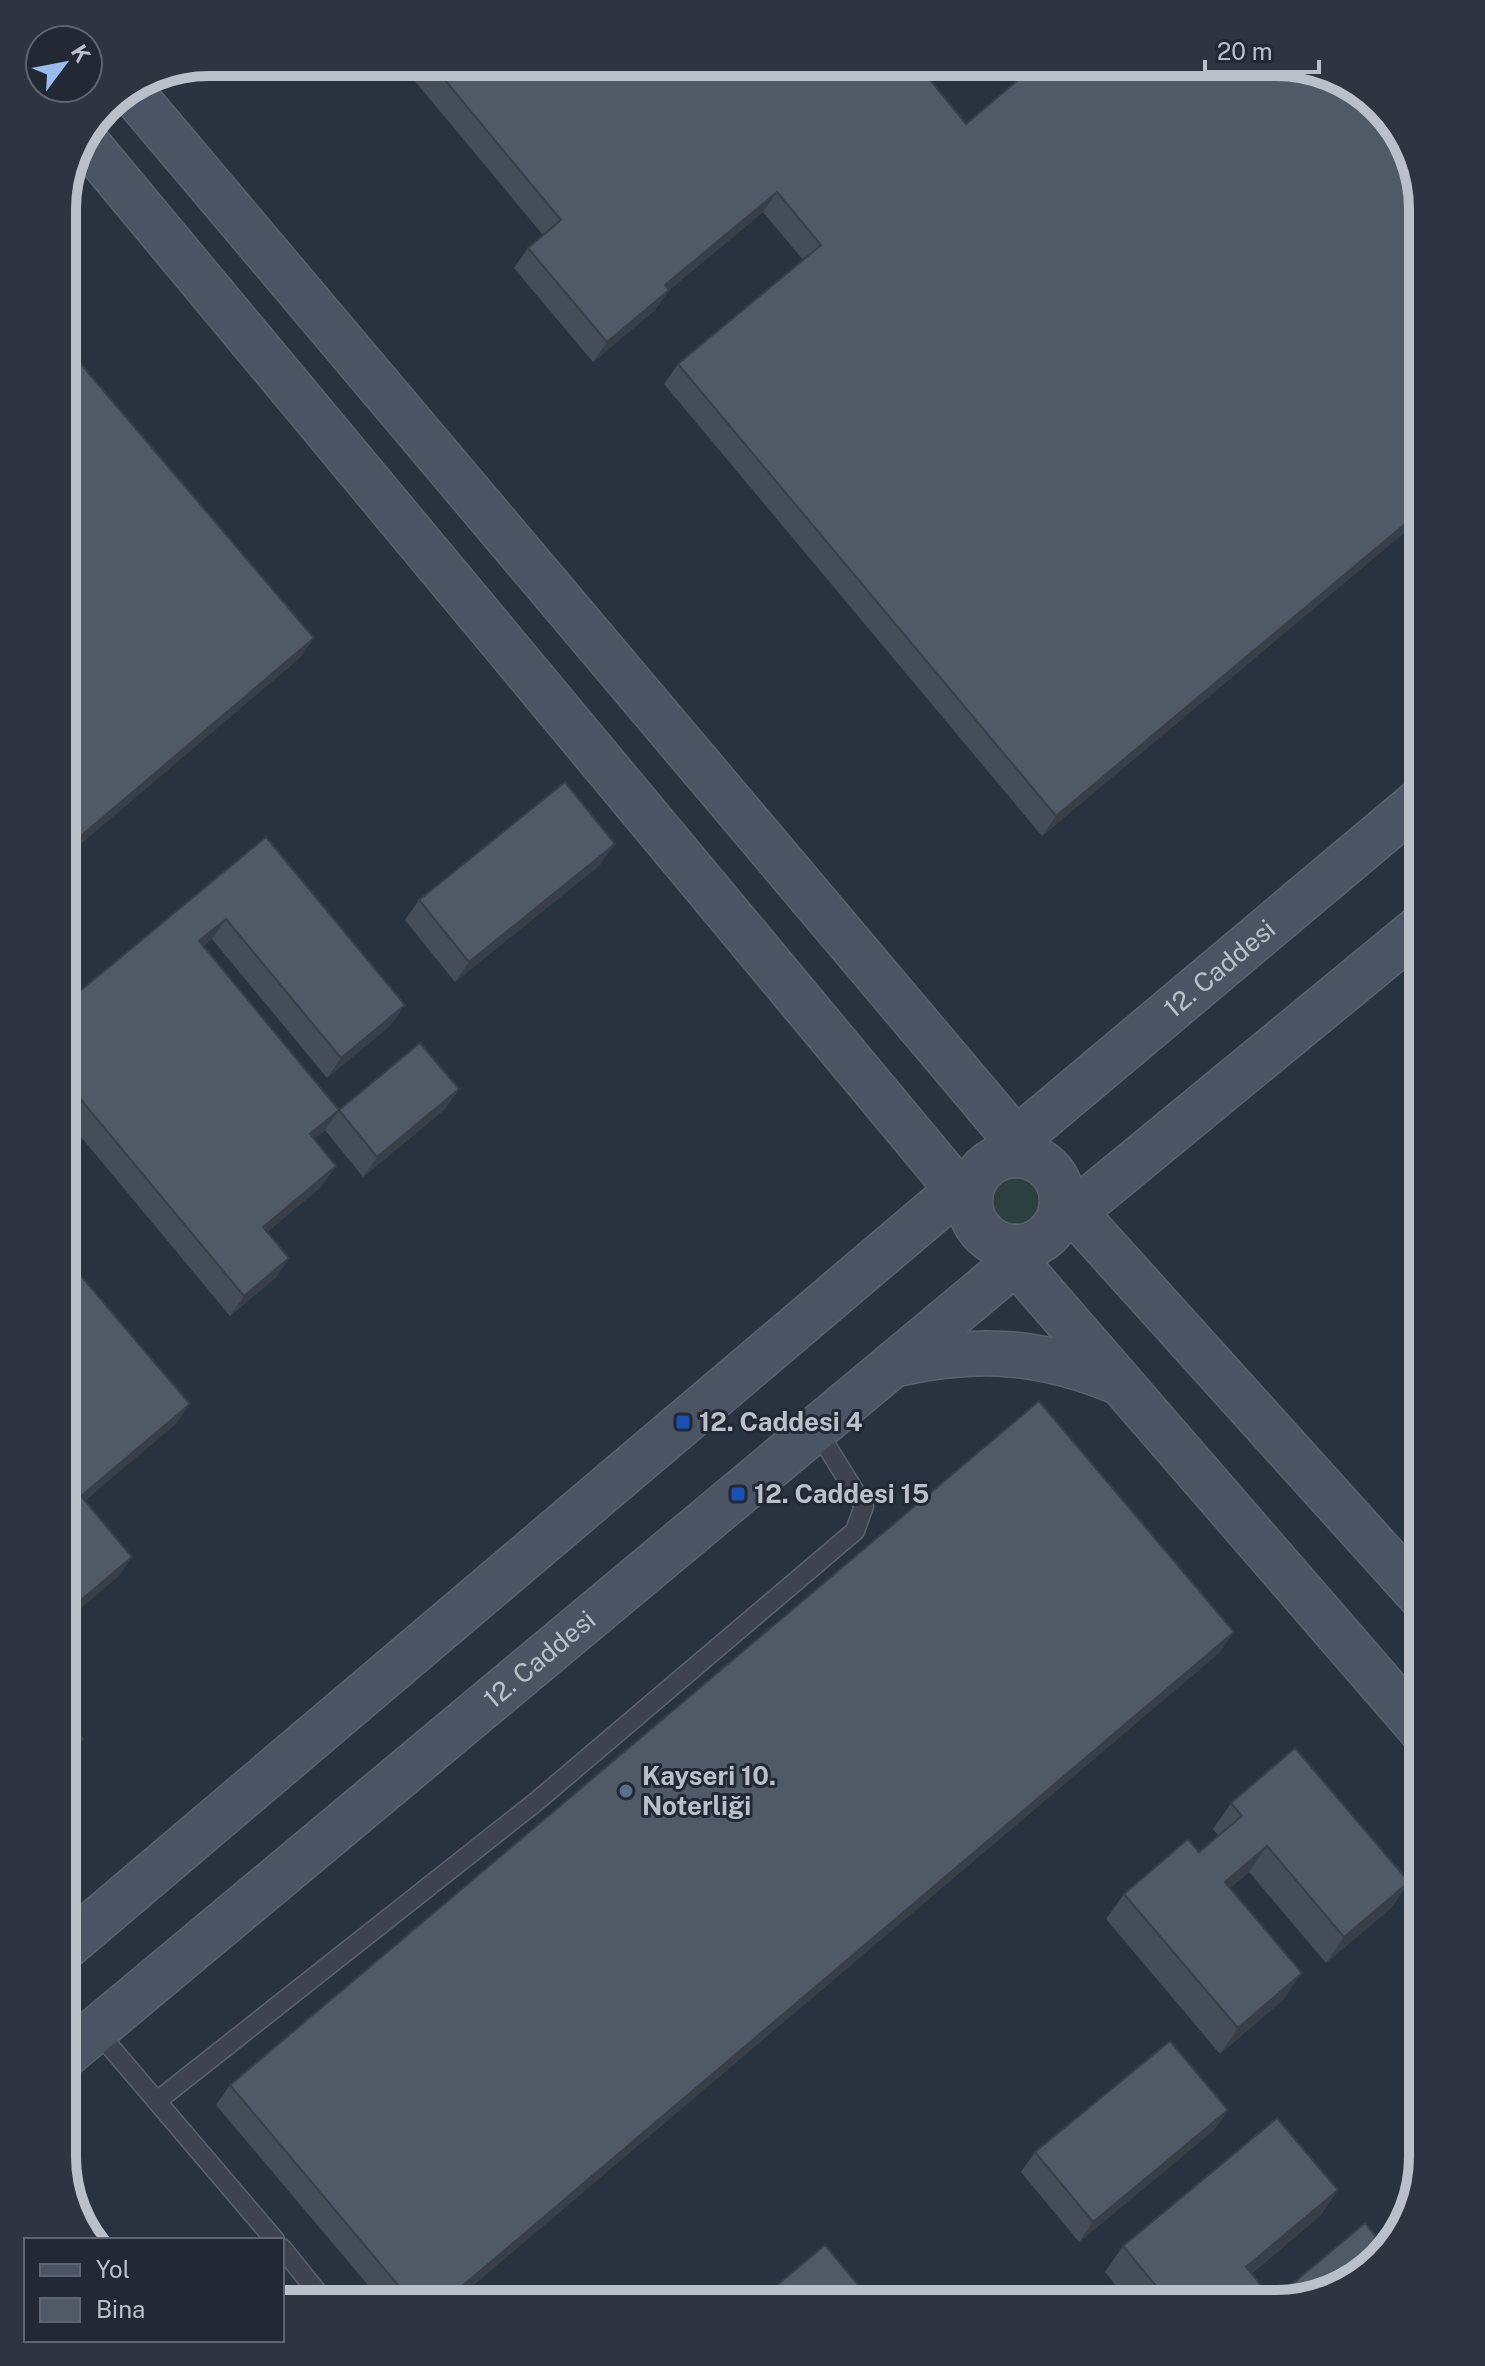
<svg xmlns="http://www.w3.org/2000/svg" width="1485" height="2366" font-family="'Public Sans',sans-serif">
  <rect width="100%" height="100%" fill="#29333f"/>
  <!-- green -->
  <path fill="#2c4041" d="M988 1201a28 28 0 1 1 56 0a28 28 0 1 1-56 0Z"/>
  <g fill="none" stroke-linecap="round" stroke-linejoin="round">
    <defs>
      <path id="lane" d="M 96,2030 L 275,2240
        M 157,2101 L 537,1801 L 855,1531 L 864,1506 L 816,1429
        M 282,2248 L 327,2304"/>
      <g id="secondary">
        <path d="M 129,89 L 1016,1140 L 1016,1155"/>
        <path d="M 88,144 L 958,1190 L 970,1192"/>
        <path id="s1" d="M 1016,1140 L 1423,798"/>
        <circle cx="1016" cy="1201" r="46"/>
        <path d="M 1061,1210 L 1074,1212 L 1423,1599"/>
        <path d="M 1074,1212 L 1423,925"/>
        <path d="M 1015,1247 L 1016,1262 L 1423,1732"/>
        <path d="M 897,1364 C 977,1346 1041,1350 1118,1382"/>
        <path d="M 62,1950 L 958,1190"/>
        <path id="s2" d="M 62,2058 L 1016,1262"/>
      </g>
    </defs>
    <!-- lane casing -->
    <use href="#lane" stroke="#5b626c" stroke-width="21"/>
    <!-- secondary casing -->
    <use href="#secondary" stroke="#5b626c" stroke-width="47"/>
    <!-- lane -->
    <use href="#lane" stroke="#3d444f" stroke-width="18"/>
    <!-- secondary -->
    <use href="#secondary" stroke="#4b5462" stroke-width="44"/>
  </g>
  <!-- wall -->
  <path fill="#454d59" d="M 399,62 L 941,62 L 926,75 L 966,124 L 1423,209 L 1423,517 L 1042,836 L 664,384 L 678,364 L 803,260 L 763,212 L 669,290 L 655,310 L 593,362 L 514,268 L 528,248 L 543,235 Z
    M 266,837 L 391,1025 L 327,1078 L 212,939 L 203,946 L 339,1110 L 459,1089 L 445,1109 L 363,1177 L 325,1130 L 314,1139 L 322,1186 L 267,1232 L 289,1258 L 275,1278 L 230,1316 L 62,1114 L 62,1006 Z
    M 601,864 L 455,982 L 405,920 L 419,900 Z
    M 1220,1652 L 451,2304 L 384,2304 L 216,2105 L 230,2085 Z
    M 1231,1803 L 1409,1882 L 1391,1908 L 1326,1963 L 1249,1872 L 1230,1888 L 1284,1999 L 1220,2054 L 1106,1919 L 1124,1894 L 1199,1852 L 1219,1836 L 1213,1829 Z
    M 1228,2110 L 1214,2130 L 1079,2242 L 1021,2172 L 1035,2152 Z
    M 1338,2190 L 1320,2216 L 1251,2274 L 1276,2304 L 1131,2304 L 1105,2272 L 1123,2246 Z
    M 776,2286 L 874,2304 L 770,2304 L 767,2300 Z"/>
  <!-- shaded-wall -->
  <path fill="#383f48" d="M 931,62 L 941,62 L 908,90 L 922,70 Z
    M 777,192 L 763,212 L 651,305 L 665,285 Z
    M 669,290 L 655,310 L 593,362 L 607,342 Z
    M 1423,509 L 1423,517 L 1042,836 L 1056,816 Z
    M 314,638 L 300,658 L 62,860 L 62,852 Z
    M 615,844 L 601,864 L 455,982 L 469,962 Z
    M 226,919 L 212,939 L 185,961 L 199,941 Z
    M 405,1005 L 391,1025 L 327,1078 L 341,1058 Z
    M 459,1089 L 445,1109 L 363,1177 L 377,1157 Z
    M 339,1110 L 325,1130 L 296,1154 L 310,1134 Z
    M 336,1166 L 322,1186 L 249,1247 L 263,1227 Z
    M 289,1258 L 275,1278 L 230,1316 L 244,1296 Z
    M 190,1404 L 176,1424 L 67,1516 L 81,1496 Z
    M 132,1557 L 118,1577 L 62,1624 L 62,1616 Z
    M 1234,1632 L 1220,1652 L 451,2304 L 441,2304 Z
    M 83,1739 L 69,1759 L 62,1765 L 62,1757 Z
    M 1267,1846 L 1249,1872 L 1207,1908 L 1225,1882 Z
    M 1409,1882 L 1391,1908 L 1326,1963 L 1344,1937 Z
    M 1302,1973 L 1284,1999 L 1220,2054 L 1238,2028 Z
    M 1228,2110 L 1214,2130 L 1079,2242 L 1093,2222 Z
    M 1338,2190 L 1320,2216 L 1227,2293 L 1246,2267 Z"/>
  <!-- building -->
  <path fill="#505a67" stroke="#383f48" stroke-width="2" d="M 430,62 L 931,62 L 922,70 L 966,124 L 1039,62 L 1286,62 L 1357,87 L 1408,144 L 1423,209 L 1423,509 L 1056,816 L 678,364 L 821,245 L 777,192 L 665,285 L 669,290 L 607,342 L 528,248 L 561,220 Z
    M 62,342 L 314,638 L 62,852 Z
    M 565,782 L 615,844 L 469,962 L 419,900 Z
    M 266,837 L 405,1005 L 341,1058 L 226,919 L 199,941 L 339,1110 L 420,1043 L 459,1089 L 377,1157 L 339,1110 L 310,1134 L 336,1166 L 263,1227 L 289,1258 L 244,1296 L 62,1077 L 62,1006 Z
    M 62,1254 L 190,1404 L 81,1496 L 132,1557 L 62,1616 Z
    M 1039,1401 L 1234,1632 L 441,2304 L 414,2304 L 230,2085 Z
    M 62,1714 L 83,1739 L 62,1757 Z
    M 1295,1748 L 1409,1882 L 1344,1937 L 1267,1846 L 1225,1882 L 1302,1973 L 1238,2028 L 1124,1894 L 1188,1839 L 1199,1852 L 1242,1816 L 1231,1803 Z
    M 1170,2041 L 1228,2110 L 1093,2222 L 1035,2152 Z
    M 1277,2118 L 1338,2190 L 1246,2267 L 1273,2300 L 1365,2223 L 1386,2249 L 1341,2289 L 1276,2304 L 1171,2304 L 1123,2246 Z
    M 825,2245 L 874,2304 L 791,2304 L 776,2286 Z"/>
  <!-- markers -->
  <g fill="#1a4fb4" stroke="#222934" stroke-width="3">
    <rect x="675" y="1414" width="16" height="16" rx="4"/>
    <rect x="730" y="1486" width="16" height="16" rx="4"/>
  </g>
  <circle fill="#5c6f8a" stroke="#222934" stroke-width="3" cx="626" cy="1791" r="8"/>
  <g text-anchor="middle" stroke-width="6" stroke-linejoin="round" paint-order="stroke">
    <!-- street labels -->
    <g font-size="26" fill="#bac0c9" stroke="#222934">
      <text dy="9" stroke="none"><textPath href="#s1" startOffset="266">12. Caddesi</textPath></text>
      <text dy="9" stroke="none"><textPath href="#s2" startOffset="622">12. Caddesi</textPath></text>
    </g>
    <!-- poi labels -->
    <g font-size="26" font-weight="bold" fill="#bac0c9" stroke="#222934" text-anchor="start">
      <text x="699" y="1431">12. Caddesi 4</text>
      <text x="754" y="1503">12. Caddesi 15</text>
      <text x="642" y="1785">Kayseri 10.<tspan x="642" dy="30">Noterliği</tspan></text>
    </g>
  </g>
  <!-- crop -->
  <path d="M0 0H1485V2366H0ZM209 76H1276A133 133 0 0 1 1409 209V2157A133 133 0 0 1 1276 2290H209A133 133 0 0 1 76 2157V209A133 133 0 0 1 209 76Z" fill="#2e3540" fill-rule="evenodd"/>
  <path fill="none" stroke="#bac0c9" stroke-width="10" d="M209 76H1276A133 133 0 0 1 1409 209V2157A133 133 0 0 1 1276 2290H209A133 133 0 0 1 76 2157V209A133 133 0 0 1 209 76Z"/>
  <!-- legend -->
  <rect x="24" y="2238" width="260" height="104" fill="#222934" stroke="#5f6570" stroke-width="2"/>
  <rect x="40" y="2264" width="40" height="12" fill="#4b5462" stroke="#5f6570" stroke-width="2"/>
  <text x="96" y="2278" font-size="24" fill="#bac0c9">Yol</text>
  <rect x="40" y="2298" width="40" height="24" fill="#505a67" stroke="#5f6570" stroke-width="2"/>
  <text x="96" y="2318" font-size="24" fill="#bac0c9">Bina</text>
  <!-- north arrow -->
  <g transform="translate(64 64) rotate(58)"><circle r="38" fill="#222934" stroke="#5f6570" stroke-width="2"/>
  <path d="M0-6L14 30L0 20L-14 30Z" fill="#9bbbed"/>
  <text y="-12" font-size="22" font-weight="bold" text-anchor="middle" fill="#bac0c9">K</text>
  </g>
  <!-- scale -->
  <path d="M1205 60v12h114v-12" fill="none" stroke="#bac0c9" stroke-width="4"/>
  <text x="1217" y="60" font-size="24" fill="#bac0c9" stroke="#222934" stroke-width="6" paint-order="stroke">20 m</text>
</svg>
